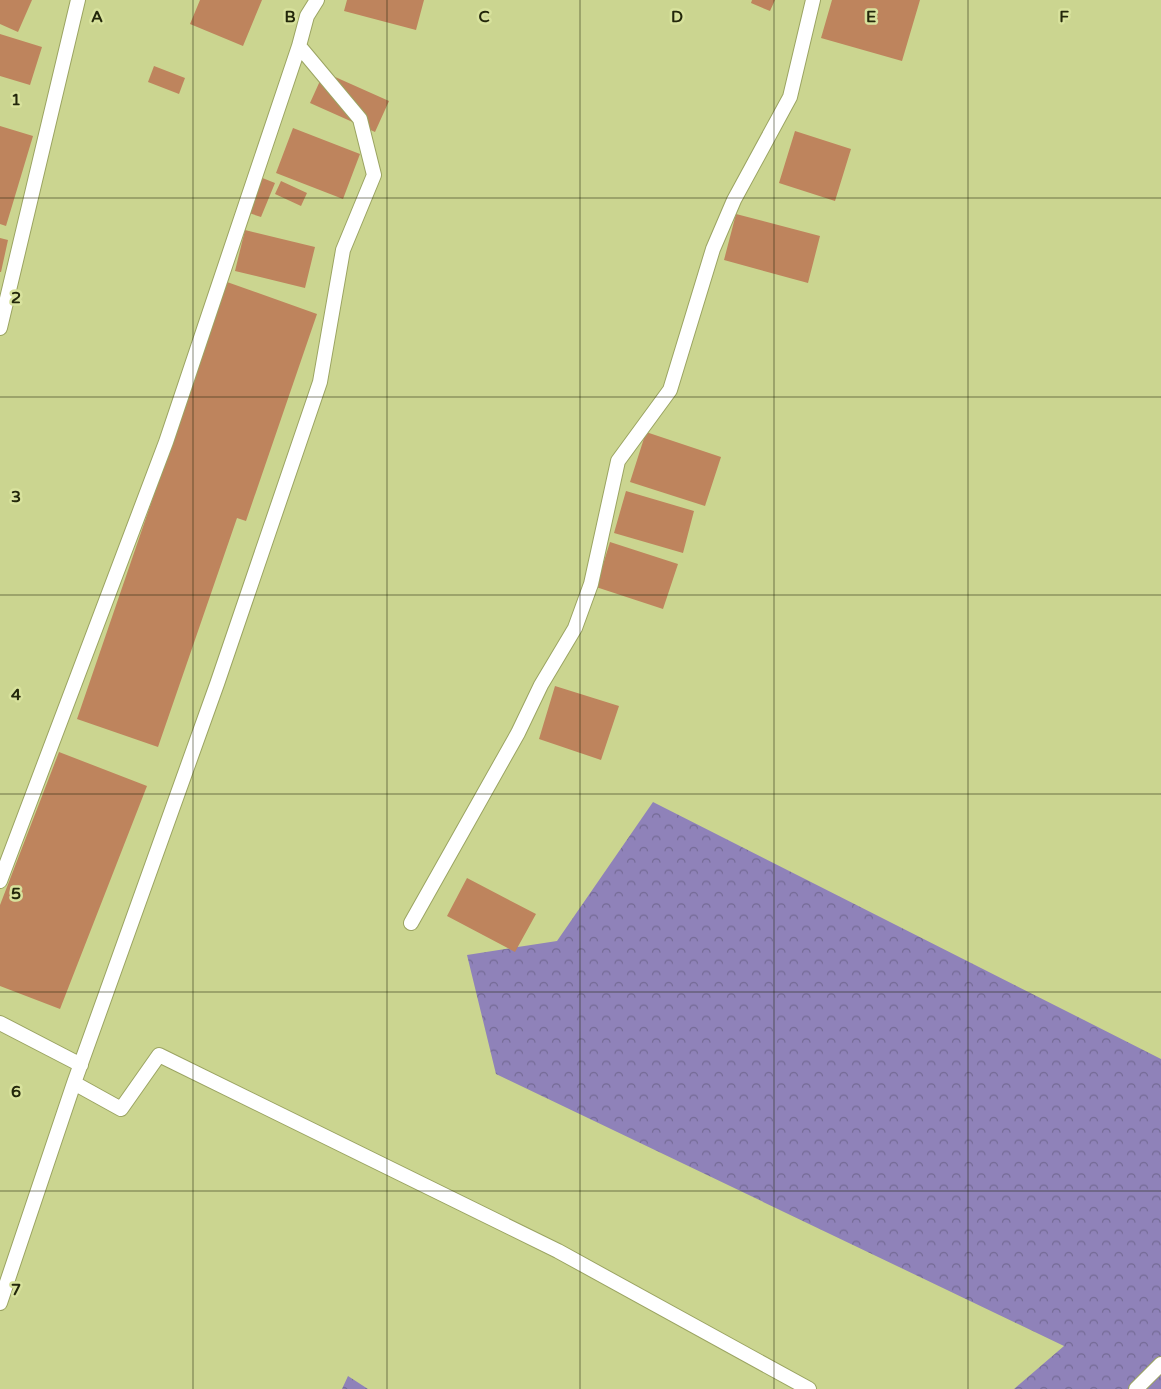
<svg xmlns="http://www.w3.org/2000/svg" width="1161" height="1389" font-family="'Varela Round',sans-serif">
  <defs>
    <pattern id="forest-crowns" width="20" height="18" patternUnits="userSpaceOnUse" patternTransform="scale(1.25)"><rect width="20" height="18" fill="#8f82b9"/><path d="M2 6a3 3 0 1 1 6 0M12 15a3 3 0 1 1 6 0" fill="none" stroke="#746a95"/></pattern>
  </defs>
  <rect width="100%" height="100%" fill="#cbd590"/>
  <!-- forest -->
  <path fill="url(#forest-crowns)" d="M 653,802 L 1161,1059 L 1161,1389 L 1014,1389 L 1064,1346 L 496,1074 L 467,955 L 557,941 Z
    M 348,1376 L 368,1389 L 342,1389 Z"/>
  <!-- building -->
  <path fill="#be845d" d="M 0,0 L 32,0 L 18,32 L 0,24 Z
    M 200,0 L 262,0 L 243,46 L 190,24 Z
    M 347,0 L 424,0 L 416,30 L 344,11 Z
    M 752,0 L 775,0 L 770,11 L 751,3 Z
    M 832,0 L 920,0 L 902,61 L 821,38 Z
    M 0,34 L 42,47 L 30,85 L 0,76 Z
    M 154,66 L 185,78 L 179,94 L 148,82 Z
    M 324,72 L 389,101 L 375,132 L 310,103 Z
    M 0,126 L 33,136 L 6,226 L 0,224 Z
    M 293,128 L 360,154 L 343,199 L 276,173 Z
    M 795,131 L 851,149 L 835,201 L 779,183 Z
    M 260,177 L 275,183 L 261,217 L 246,212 Z
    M 281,181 L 307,193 L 301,206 L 275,194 Z
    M 736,214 L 820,236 L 808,283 L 724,260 Z
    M 245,230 L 315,247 L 305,288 L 235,271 Z
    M 0,238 L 8,240 L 1,272 L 0,272 Z
    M 227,282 L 317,314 L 246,521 L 237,518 L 158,747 L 77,719 Z
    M 646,432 L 721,457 L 705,506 L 630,482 Z
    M 626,491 L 694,511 L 683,553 L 614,533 Z
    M 610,542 L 678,564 L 663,609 L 596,587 Z
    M 555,686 L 619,706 L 601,760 L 539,739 Z
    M 59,752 L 147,786 L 60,1009 L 0,986 L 0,905 Z
    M 467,878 L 536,914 L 515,952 L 447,916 Z"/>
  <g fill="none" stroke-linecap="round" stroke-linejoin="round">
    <defs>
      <path id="lane" d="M 0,328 L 78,0
        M 0,881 L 166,442 L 299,46
        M 411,923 L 518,733 L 541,685 L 575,628 L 591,584 L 618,461 L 670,390 L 713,249 L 734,200 L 790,97 L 813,0
        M 0,1023 L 81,1065
        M 74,1083 L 121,1109 L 159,1055 L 558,1251 L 809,1389
        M 0,1303 L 74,1083 L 217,684 L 320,382 L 343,250 L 374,175 L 360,119 L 299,46 L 307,16 L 317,0
        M 1136,1389 L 1161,1364"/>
    </defs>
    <!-- lane casing -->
    <use href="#lane" stroke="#9ba462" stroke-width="16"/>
    <!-- lane -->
    <use href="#lane" stroke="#fff" stroke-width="14"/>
  </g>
  <!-- grid -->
  <path fill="none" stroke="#23270b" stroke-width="1" stroke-opacity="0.55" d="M 193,0 L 193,1389M 387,0 L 387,1389M 580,0 L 580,1389M 774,0 L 774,1389M 968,0 L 968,1389M 0,198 L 1161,198M 0,397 L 1161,397M 0,595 L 1161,595M 0,794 L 1161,794M 0,992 L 1161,992M 0,1191 L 1161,1191"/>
  <g font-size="16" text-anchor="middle" font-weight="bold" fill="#23270b" stroke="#d8e29d" stroke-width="5" stroke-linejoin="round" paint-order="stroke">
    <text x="97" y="22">A</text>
    <text x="290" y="22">B</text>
    <text x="484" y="22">C</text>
    <text x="677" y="22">D</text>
    <text x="871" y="22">E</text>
    <text x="1064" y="22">F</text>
    <text x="16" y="105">1</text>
    <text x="16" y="303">2</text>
    <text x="16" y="502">3</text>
    <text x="16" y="700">4</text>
    <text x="16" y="899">5</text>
    <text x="16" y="1097">6</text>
    <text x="16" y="1295">7</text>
  </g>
</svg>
